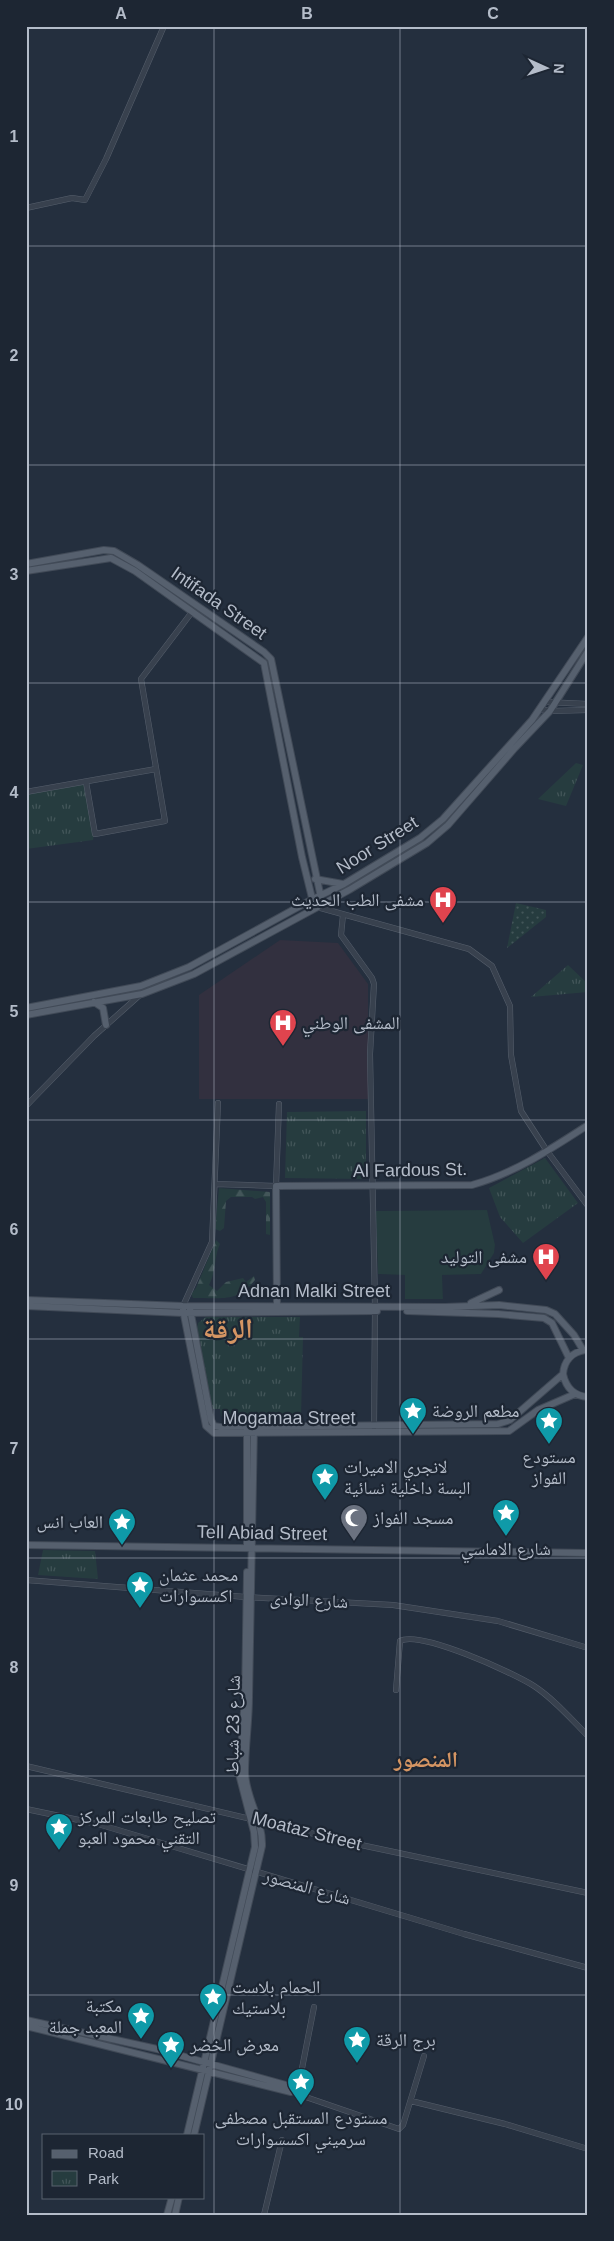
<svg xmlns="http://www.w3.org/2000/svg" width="614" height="2241" font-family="Arial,'Noto Naskh Arabic',sans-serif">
  <defs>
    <pattern id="grass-dots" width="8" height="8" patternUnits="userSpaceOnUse" patternTransform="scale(1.25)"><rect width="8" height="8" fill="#263c3f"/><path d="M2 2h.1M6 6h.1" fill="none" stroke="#435659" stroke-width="1.8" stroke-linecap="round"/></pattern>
    <pattern id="forest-firs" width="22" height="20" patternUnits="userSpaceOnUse" patternTransform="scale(1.25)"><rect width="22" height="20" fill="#263c3f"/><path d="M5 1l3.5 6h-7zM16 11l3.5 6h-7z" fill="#435659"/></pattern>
    <pattern id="park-tufts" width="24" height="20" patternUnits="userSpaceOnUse" patternTransform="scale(1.25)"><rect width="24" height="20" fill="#263c3f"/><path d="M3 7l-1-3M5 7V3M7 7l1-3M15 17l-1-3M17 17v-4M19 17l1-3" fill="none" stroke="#435659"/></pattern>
  </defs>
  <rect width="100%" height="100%" fill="#242f3e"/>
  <!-- medical -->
  <path fill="#32303f" d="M 280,940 L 338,943 L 368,984 L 368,1099 L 199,1099 L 199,995 Z"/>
  <!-- grass -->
  <path fill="url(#grass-dots)" d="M 516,903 L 546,910 L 546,917 L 507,948 Z"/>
  <!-- forest -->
  <path fill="url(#forest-firs)" d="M 219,1188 L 270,1192 L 270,1235 L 266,1234 L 266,1202 L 263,1197 L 255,1199 L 252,1197 L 231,1197 L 226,1201 L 224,1228 L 220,1231 L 215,1229 Z
    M 216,1240 L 220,1244 C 214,1257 216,1272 209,1285 L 217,1291 L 226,1282 L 243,1278 L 246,1282 L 254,1276 L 255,1280 C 236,1304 220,1297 193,1298 L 191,1294 L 196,1288 Z"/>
  <!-- park -->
  <path fill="url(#park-tufts)" d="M 576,763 L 583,765 L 566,806 L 538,799 Z
    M 85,784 L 94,834 L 93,840 L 26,849 L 26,794 Z
    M 568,965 L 588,984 L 588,992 L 531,997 Z
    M 366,1111 L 366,1179 L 285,1178 L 287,1112 Z
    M 545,1158 L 578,1203 L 523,1243 L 500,1217 L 489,1188 Z
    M 206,1317 L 300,1317 L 299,1337 L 303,1337 L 301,1416 L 221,1416 L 220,1409 L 212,1409 L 197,1329 L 198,1323 Z
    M 43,1550 L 95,1551 L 98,1579 L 38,1575 Z"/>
  <!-- pitch -->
  <path fill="#263c3f" d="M 487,1210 L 495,1245 L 494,1253 L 481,1274 L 442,1275 L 443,1299 L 405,1299 L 405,1275 L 378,1274 L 376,1211 Z"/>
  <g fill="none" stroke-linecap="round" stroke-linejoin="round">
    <defs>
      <path id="minor" d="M 26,208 L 72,198 L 85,200 L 106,159 L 164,26
        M 546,702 L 588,704
        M 540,709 L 550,711 L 588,710
        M 86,782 L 95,834 L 165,821 L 141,679 L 192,612
        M 26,792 L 156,769
        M 317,907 L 469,949 L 492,966 L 510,1006 L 511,1055 L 521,1111 L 547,1151 L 588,1206
        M 343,915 L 341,935 L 372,978 L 374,984 L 370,1054 L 375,1307 L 374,1427
        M 26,1106 L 94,1036 L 141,994
        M 215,1184 L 276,1186 L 279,1104
        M 183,1306 L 212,1242 L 218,1103
        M 26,1580 L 246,1597 L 393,1605 L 498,1621 L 588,1648
        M 396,1690 L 400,1641 C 420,1630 514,1673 534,1686 C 554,1699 571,1719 588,1736
        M 26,1766 L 361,1845 L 588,1893
        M 26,1809 L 98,1824 L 464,1934 L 588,1968
        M 314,2007 L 297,2094 L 399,2129 L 403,2125 L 424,2056
        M 411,2101 L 505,2124 L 588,2149
        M 264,2215 L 282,2140"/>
      <path id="major" d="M 26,564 L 104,550 L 114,551 L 138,565 L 264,652 L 271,659 L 321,898
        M 26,571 L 111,558 L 135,571 L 264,663 L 302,857 L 313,902
        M 315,879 L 343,884
        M 94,1002 L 103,1008 L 106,1025
        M 26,1008 L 141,986 L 189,967 L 311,900 L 344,884 L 420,838 L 443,819 L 532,720 L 588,637
        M 26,1015 L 142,994 L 194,974 L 349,890 L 427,843 L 448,825 L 514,749 L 550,711 L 588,651
        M 26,1300 L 183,1306 L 445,1307 L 499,1305 L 546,1310 L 555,1314 L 574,1335 L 583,1350
        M 471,1303 L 499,1290
        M 26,1306 L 183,1313 L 377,1311
        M 277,1308 L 276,1186 L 472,1185 C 515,1173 551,1149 588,1125
        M 190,1309 L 211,1420 L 214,1426 L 220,1427 L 498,1424 L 510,1420 L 563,1374
        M 183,1310 L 206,1426 L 214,1433 L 509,1431 L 538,1410 L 575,1394
        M 407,1311 L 498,1314 L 544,1318 L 552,1323 L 569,1358
        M 585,1350 C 572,1352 564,1361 563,1374 C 566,1388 574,1396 588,1397
        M 247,1426 L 247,1547
        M 26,1545 L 588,1553
        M 26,2020 L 157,2049 L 293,2087 L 298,2090
        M 26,2026 L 291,2092 L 298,2090
        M 187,2135 L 255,1847 L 254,1832 L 239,1774 L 245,1699 L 247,1572
        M 194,2135 L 262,1846 C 263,1820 246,1799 245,1773 C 245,1747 249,1722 249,1697 C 251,1606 252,1516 254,1426
        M 167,2215 L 172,2197
        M 175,2215 L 179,2197"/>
    </defs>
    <!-- minor casing -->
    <use href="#minor" stroke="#565f6c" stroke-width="6"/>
    <!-- major casing -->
    <use href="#major" stroke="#414a57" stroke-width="8"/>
    <!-- minor -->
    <use href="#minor" stroke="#38414e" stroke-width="5"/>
    <!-- major -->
    <use href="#major" stroke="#56606e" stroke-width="6"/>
  </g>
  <!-- grid -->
  <path fill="none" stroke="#b4bcc9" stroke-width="1" stroke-opacity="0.55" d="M 214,26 L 214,2215M 400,26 L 400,2215M 26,246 L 588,246M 26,465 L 588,465M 26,683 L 588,683M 26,902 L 588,902M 26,1120 L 588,1120M 26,1339 L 588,1339M 26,1558 L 588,1558M 26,1776 L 588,1776M 26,1995 L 588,1995"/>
  <!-- icons -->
  <defs>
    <symbol id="hospital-pin" viewBox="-11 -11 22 30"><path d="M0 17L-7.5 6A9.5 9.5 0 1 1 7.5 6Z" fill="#e0444e" stroke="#1d2633"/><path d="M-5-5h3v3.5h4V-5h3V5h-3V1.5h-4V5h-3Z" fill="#fff"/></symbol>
    <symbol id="sight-pin" viewBox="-11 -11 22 30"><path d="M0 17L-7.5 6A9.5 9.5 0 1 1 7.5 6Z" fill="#0f9aa8" stroke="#1d2633"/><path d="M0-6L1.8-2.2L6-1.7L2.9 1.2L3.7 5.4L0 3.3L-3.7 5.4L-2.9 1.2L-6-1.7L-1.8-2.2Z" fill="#fff"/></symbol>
    <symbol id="mosque-pin" viewBox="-11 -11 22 30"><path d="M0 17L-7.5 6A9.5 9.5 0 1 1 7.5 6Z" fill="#6b7280" stroke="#1d2633"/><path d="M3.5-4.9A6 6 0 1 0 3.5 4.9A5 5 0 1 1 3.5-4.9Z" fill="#fff"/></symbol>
  </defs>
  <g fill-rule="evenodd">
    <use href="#hospital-pin" x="427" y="884" width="32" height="43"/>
    <use href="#hospital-pin" x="267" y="1007" width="32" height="43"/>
    <use href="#hospital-pin" x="530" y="1241" width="32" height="43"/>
    <use href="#sight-pin" x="397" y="1395" width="32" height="43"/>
    <use href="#sight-pin" x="533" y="1405" width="32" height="43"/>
    <use href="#sight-pin" x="309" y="1461" width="32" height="43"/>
    <use href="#sight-pin" x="490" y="1497" width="32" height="43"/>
    <use href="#mosque-pin" x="338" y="1502" width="32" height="43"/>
    <use href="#sight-pin" x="106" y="1506" width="32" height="43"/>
    <use href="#sight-pin" x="124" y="1569" width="32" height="43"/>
    <use href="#sight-pin" x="43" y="1811" width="32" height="43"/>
    <use href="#sight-pin" x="197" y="1981" width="32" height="43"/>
    <use href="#sight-pin" x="125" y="2000" width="32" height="43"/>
    <use href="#sight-pin" x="341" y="2024" width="32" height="43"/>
    <use href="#sight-pin" x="155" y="2029" width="32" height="43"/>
    <use href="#sight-pin" x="285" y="2066" width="32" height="43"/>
  </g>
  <g text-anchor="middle" stroke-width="4.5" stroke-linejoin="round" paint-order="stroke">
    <!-- street labels -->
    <g font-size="18" fill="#b4bcc9" stroke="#1d2633">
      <text transform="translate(219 603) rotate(35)" y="6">Intifada Street</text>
      <text transform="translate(377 845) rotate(-32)" y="6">Noor Street</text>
      <text transform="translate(410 1170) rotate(-1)" y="6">Al Fardous St.</text>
      <text x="314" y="1297">Adnan Malki Street</text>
      <text x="289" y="1424">Mogamaa Street</text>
      <text transform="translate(262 1533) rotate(1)" y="6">Tell Abiad Street</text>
      <text transform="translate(309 1600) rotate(3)" y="6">شارع الوادى</text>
      <text transform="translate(233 1725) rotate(-89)" y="6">شارع 23 شباط</text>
      <text transform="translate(307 1831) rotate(14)" y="6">Moataz Street</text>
      <text transform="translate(307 1887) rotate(16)" y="6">شارع المنصور</text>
    </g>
    <!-- poi labels -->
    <g font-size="18" fill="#b4bcc9" stroke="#1d2633" text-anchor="start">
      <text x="424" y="906" text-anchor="end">مشفى الطب الحديث</text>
      <text x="302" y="1029">المشفى الوطني</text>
      <text x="527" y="1263" text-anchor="end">مشفى التوليد</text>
      <text x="432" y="1417">مطعم الروضة</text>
      <text x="549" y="1463" text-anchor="middle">مستودع<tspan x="549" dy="21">الفواز</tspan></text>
      <text x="344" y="1473">لانجري الاميرات<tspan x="344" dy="21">البسة داخلية نسائية</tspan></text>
      <text x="373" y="1524">مسجد الفواز</text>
      <text x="103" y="1528" text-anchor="end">العاب انس</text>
      <text x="506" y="1555" text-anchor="middle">شارع الاماسي</text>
      <text x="159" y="1581">محمد عثمان<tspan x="159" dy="21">اكسسوارات</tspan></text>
      <text x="78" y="1823">تصليح طابعات المركز<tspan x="78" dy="21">التقني محمود العبو</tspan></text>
      <text x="232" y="1993">الحمام بلاست<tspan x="232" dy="21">بلاستيك</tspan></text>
      <text x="122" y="2012" text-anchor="end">مكتبة<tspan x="122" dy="21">المعبد جملة</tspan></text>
      <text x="376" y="2046">برج الرقة</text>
      <text x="190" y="2051">معرض الخضر</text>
      <text x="301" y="2124" text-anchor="middle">مستودع المستقبل مصطفى<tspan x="301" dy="21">سرميني اكسسوارات</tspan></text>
    </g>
    <!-- district labels -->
    <g font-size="22" font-weight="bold" fill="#d59563" stroke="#1d2633">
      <text x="426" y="1767">المنصور</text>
    </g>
    <!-- town labels -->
    <g font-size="28" font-weight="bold" fill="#d59563" stroke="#1d2633">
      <text x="228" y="1338">الرقة</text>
    </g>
  </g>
  <!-- border -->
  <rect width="614" height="2241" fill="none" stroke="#1d2633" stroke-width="55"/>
  <!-- legend -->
  <rect x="42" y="2134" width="162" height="65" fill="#1d2633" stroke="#59626f"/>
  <rect x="52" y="2150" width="25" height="8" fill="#56606e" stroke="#59626f"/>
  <text x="88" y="2158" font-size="15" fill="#b4bcc9">Road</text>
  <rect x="52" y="2171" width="25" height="15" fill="url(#park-tufts)" stroke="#59626f"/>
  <text x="88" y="2184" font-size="15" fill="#b4bcc9">Park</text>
  <!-- north arrow -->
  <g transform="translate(546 68) rotate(93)" stroke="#1d2633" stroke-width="4" paint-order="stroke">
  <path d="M0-4L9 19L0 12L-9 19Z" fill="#b4bcc9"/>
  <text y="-8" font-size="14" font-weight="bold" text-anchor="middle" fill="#b4bcc9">N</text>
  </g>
  <rect x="28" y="28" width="558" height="2186" fill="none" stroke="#b4bcc9" stroke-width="2"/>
  <g font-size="16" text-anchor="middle" font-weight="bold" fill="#b4bcc9">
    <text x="121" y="19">A</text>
    <text x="307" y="19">B</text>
    <text x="493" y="19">C</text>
    <text x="14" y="142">1</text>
    <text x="14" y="361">2</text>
    <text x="14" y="580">3</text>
    <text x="14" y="798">4</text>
    <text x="14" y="1017">5</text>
    <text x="14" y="1235">6</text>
    <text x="14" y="1454">7</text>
    <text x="14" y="1673">8</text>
    <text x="14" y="1891">9</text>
    <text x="14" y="2110">10</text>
  </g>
</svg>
